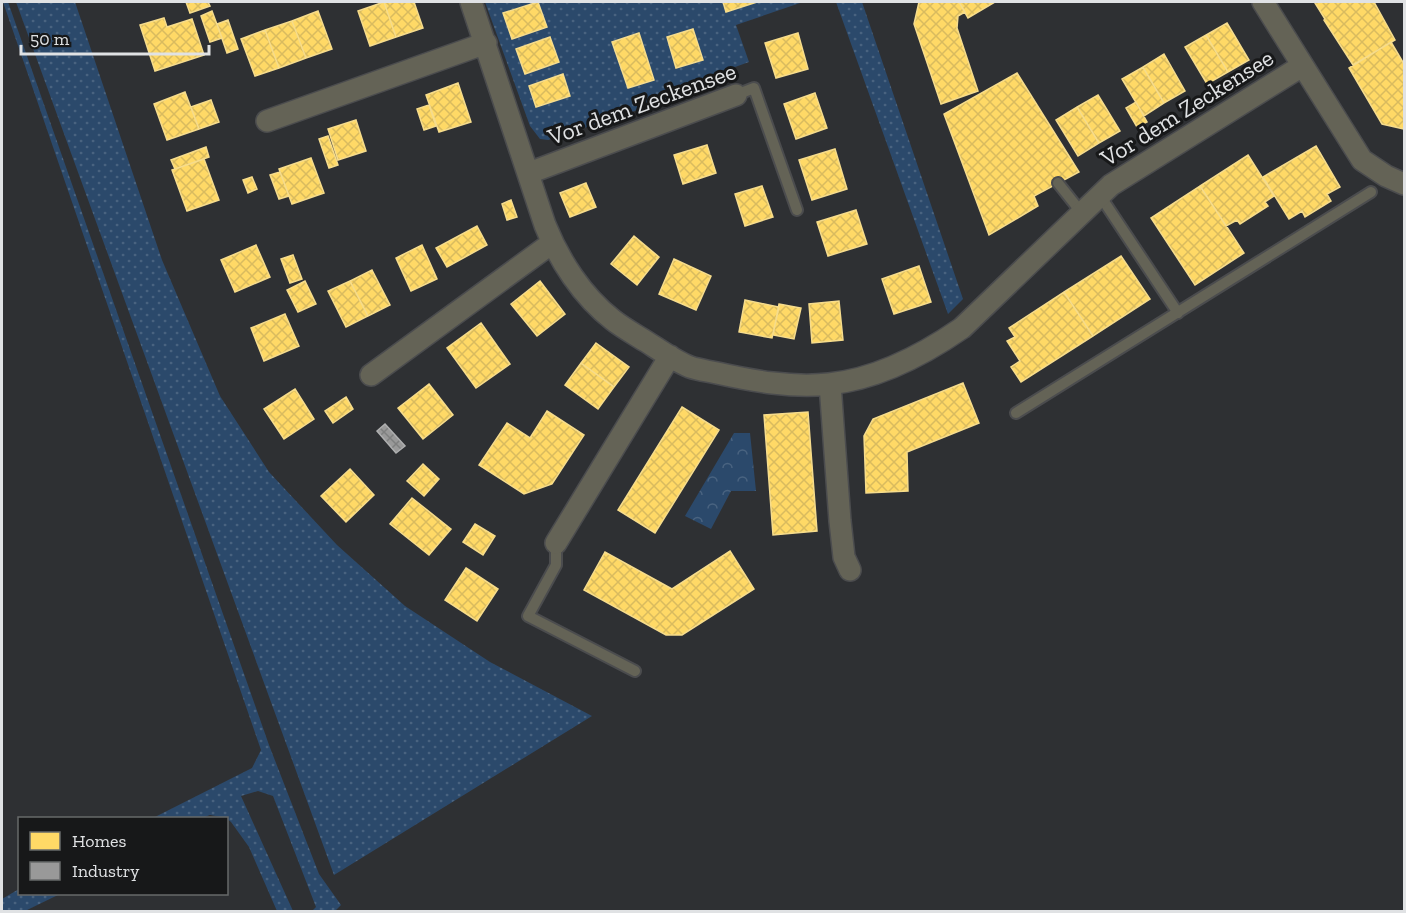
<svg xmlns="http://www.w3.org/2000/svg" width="1406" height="913" font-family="'Zilla Slab',serif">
  <defs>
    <pattern id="grass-dots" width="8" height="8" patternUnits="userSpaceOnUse" patternTransform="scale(1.5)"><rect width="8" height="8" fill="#2b496b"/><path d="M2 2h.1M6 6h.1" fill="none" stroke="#496380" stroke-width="1.8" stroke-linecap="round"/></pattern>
    <pattern id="park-crowns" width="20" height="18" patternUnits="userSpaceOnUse" patternTransform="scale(1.5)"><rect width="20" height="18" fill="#2b496b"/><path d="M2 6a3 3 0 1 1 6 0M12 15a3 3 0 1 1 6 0" fill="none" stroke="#496380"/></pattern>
    <pattern id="homes-cross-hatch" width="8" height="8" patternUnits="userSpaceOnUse" patternTransform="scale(1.5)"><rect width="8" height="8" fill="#ffd966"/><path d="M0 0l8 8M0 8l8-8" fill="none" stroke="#d9bb5f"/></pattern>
    <pattern id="industry-cross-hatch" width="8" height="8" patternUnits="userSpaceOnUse" patternTransform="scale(1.5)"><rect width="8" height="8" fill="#999"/><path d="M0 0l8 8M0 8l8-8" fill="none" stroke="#7f8080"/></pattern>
  </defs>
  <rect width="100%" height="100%" fill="#2e3033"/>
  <!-- grass -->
  <path fill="url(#grass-dots)" d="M 3,2 L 8,2 L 269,745 L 319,874 L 341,905 L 335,911 L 312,911 L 316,907 L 273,796 L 258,791 L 241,796 L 293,911 L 277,911 L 249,847 L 231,822 L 226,818 L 210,815 L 202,818 L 153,818 L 252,768 L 261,750 Z
    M 16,2 L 75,2 L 162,260 L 220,396 L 269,472 L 337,545 L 405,606 L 490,662 L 592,716 L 334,875 Z
    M 485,2 L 803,2 L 736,25 L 749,62 L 710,76 L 708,80 L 709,86 L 548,140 L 540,139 L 530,126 Z
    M 836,2 L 862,2 L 963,299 L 948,314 Z
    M 19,889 L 20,894 L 60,894 L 25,911 L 2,911 L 2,899 Z"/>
  <!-- park -->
  <path fill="url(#park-crowns)" d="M 734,433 L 750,433 L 756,491 L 731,491 L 711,529 L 685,516 Z"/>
  <!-- homes -->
  <path fill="url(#homes-cross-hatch)" stroke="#f6dc8c" stroke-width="1.5" d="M 186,2 L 208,2 L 210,6 L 190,13 Z
    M 384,2 L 396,37 L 370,46 L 358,11 Z
    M 384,2 L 414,2 L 423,28 L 396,37 Z
    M 538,2 L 547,27 L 512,39 L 503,13 Z
    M 723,2 L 757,2 L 726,12 Z
    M 919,2 L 959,2 L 965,12 L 958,16 L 957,28 L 978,91 L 941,104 L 914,24 Z
    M 959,2 L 995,2 L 968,18 Z
    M 1317,2 L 1374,2 L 1395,40 L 1353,65 L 1324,20 L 1325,19 L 1315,3 Z
    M 212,11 L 222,38 L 210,42 L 201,16 Z
    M 318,11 L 332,49 L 306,58 L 292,21 Z
    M 164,18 L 167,27 L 192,19 L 204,55 L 155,71 L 140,25 Z
    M 228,20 L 238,49 L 227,53 L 217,24 Z
    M 292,21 L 306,58 L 279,68 L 265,30 Z
    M 1227,23 L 1249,60 L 1228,72 L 1206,35 Z
    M 693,29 L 703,60 L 676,68 L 667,37 Z
    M 265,30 L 279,68 L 255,76 L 241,39 Z
    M 639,33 L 654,80 L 628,88 L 612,42 Z
    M 798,33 L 808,69 L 776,78 L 765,43 Z
    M 1206,35 L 1228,72 L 1207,84 L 1185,47 Z
    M 550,37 L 559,62 L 525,74 L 516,49 Z
    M 1391,42 L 1404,64 L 1404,129 L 1382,124 L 1349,68 Z
    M 1164,54 L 1185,91 L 1164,103 L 1143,67 Z
    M 1143,67 L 1164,103 L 1144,116 L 1122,79 Z
    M 1017,73 L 1079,172 L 1034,196 L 1038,206 L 989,235 L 944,114 Z
    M 563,74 L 570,96 L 536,107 L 529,86 Z
    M 458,83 L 471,122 L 439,132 L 426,95 Z
    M 185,92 L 199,129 L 167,140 L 154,104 Z
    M 815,93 L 827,128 L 796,139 L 784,104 Z
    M 1098,95 L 1120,131 L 1099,143 L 1077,107 Z
    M 211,100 L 219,122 L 199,129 L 191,107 Z
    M 1136,102 L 1147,122 L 1137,127 L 1126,108 Z
    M 429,105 L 436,126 L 424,130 L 417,109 Z
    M 1077,107 L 1099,143 L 1078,156 L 1056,120 Z
    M 356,120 L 366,151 L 338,160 L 328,129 Z
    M 328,136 L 338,165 L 329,168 L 319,139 Z
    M 707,145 L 716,173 L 683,184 L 674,155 Z
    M 1316,146 L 1340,187 L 1327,194 L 1331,201 L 1305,217 L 1302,211 L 1289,219 L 1263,177 Z
    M 206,147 L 209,157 L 175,169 L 171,160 Z
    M 835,149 L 847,189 L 812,200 L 799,160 Z
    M 1248,155 L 1274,196 L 1265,202 L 1268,206 L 1240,224 L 1237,220 L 1226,226 L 1200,186 Z
    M 311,158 L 324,193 L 292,204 L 279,169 Z
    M 204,159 L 219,200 L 187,211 L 172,170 Z
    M 280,172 L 289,196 L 279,199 L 270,175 Z
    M 252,177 L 257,189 L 248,193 L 243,180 Z
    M 586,183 L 596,207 L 570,217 L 560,193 Z
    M 762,186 L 773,217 L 745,226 L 735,194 Z
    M 1200,186 L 1244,253 L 1195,285 L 1151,218 Z
    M 511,200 L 517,217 L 507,220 L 502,204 Z
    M 856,210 L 867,244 L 828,256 L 817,222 Z
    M 477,226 L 487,245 L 447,267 L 436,248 Z
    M 634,236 L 659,257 L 637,285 L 611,264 Z
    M 256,245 L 270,277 L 235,292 L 221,260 Z
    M 422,245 L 437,279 L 411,291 L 396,258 Z
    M 293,255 L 302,279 L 290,283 L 281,259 Z
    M 1121,256 L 1150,299 L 1093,336 L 1064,292 Z
    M 674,259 L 711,276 L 696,310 L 659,294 Z
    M 919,266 L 931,302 L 894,314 L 882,279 Z
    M 372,270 L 390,305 L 368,316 L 350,281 Z
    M 305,281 L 316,304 L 298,312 L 287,290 Z
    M 350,281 L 368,316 L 346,327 L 328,291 Z
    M 540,281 L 565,314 L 537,336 L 511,304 Z
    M 1064,292 L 1093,336 L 1021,382 L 1011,367 L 1020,361 L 1007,341 L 1015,337 L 1009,328 Z
    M 745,300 L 779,307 L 772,338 L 739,332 Z
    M 839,301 L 843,340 L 812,343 L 809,304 Z
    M 779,304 L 801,308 L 794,339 L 773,335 Z
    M 285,314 L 299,346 L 264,361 L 251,328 Z
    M 481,323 L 510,364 L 476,388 L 447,348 Z
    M 596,343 L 629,367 L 614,387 L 581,363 Z
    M 581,363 L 614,387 L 598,409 L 565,385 Z
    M 963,383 L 979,423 L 907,452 L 908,491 L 866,493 L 864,436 L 873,419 Z
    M 429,384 L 453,415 L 423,439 L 398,408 Z
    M 295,389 L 314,419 L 284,439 L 264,409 Z
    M 346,397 L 353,409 L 333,423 L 325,411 Z
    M 682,407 L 719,430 L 655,533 L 618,510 Z
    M 547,411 L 584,435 L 552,484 L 524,494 L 479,465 L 507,423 L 530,438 Z
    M 808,412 L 817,531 L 773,535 L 764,415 Z
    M 423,464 L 439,479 L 424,496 L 407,481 Z
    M 350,469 L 374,495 L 346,522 L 321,496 Z
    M 412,498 L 451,529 L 429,555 L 390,524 Z
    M 475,524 L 495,536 L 483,555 L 463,542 Z
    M 730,551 L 754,589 L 682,635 L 666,635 L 584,590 L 605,552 L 672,589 Z
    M 466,568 L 498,589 L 477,621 L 445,600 Z"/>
  <!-- industry -->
  <path fill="url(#industry-cross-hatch)" stroke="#aeafb0" stroke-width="1.5" d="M 385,424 L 405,446 L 396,453 L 377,431 Z"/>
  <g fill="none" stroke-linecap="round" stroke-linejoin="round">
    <defs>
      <path id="service" d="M 736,95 L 754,88 L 797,210
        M 1058,183 L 1081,212
        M 1099,194 L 1178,313
        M 1016,413 L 1371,192
        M 556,543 L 556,565 L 528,616 L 635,671"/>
      <path id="minor" d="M 471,2 L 545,225 C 559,260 582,296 613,320 C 623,328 636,335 647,342 C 661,351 675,361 690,367 C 699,370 708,371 717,373 C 753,381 792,388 829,384 C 877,379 923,355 962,328 L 1111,185 L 1302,66
        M 1263,2 L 1362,160 L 1386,176 L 1404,184
        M 267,121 L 486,43
        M 529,173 L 736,95
        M 371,375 L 552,243
        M 830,384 L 840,521 L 844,557 L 850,570
        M 556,543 L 670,356"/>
    </defs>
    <!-- service casing -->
    <use href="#service" stroke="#4b4c4e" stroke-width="14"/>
    <!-- minor casing -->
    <use href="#minor" stroke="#4b4c4e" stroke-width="24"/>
    <!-- service -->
    <use href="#service" stroke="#646356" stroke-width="10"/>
    <!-- minor -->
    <use href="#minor" stroke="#646356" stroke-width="21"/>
  </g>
  <g text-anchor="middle" stroke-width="6" stroke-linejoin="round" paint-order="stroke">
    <!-- street labels -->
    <g font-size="24" fill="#e0e2e4" stroke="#171819">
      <text transform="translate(642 104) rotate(-20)" y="8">Vor dem Zeckensee</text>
      <text transform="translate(1187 108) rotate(-32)" y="8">Vor dem Zeckensee</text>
    </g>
  </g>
  <!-- border -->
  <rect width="1406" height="913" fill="none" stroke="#e0e2e4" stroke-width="6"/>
  <!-- legend -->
  <rect x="18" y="817" width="210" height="78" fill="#171819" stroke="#67696a" stroke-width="1.5"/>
  <rect x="30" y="832" width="30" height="18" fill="#ffd966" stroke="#67696a" stroke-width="1.5"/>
  <text x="72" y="847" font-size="18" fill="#e0e2e4">Homes</text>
  <rect x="30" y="862" width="30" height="18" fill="#999999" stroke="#67696a" stroke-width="1.5"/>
  <text x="72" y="877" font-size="18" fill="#e0e2e4">Industry</text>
  <!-- scale -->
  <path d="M21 45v9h188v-9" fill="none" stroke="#e0e2e4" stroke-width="3"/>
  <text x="30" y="45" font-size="18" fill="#e0e2e4" stroke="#171819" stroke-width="4.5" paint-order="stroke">50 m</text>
</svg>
